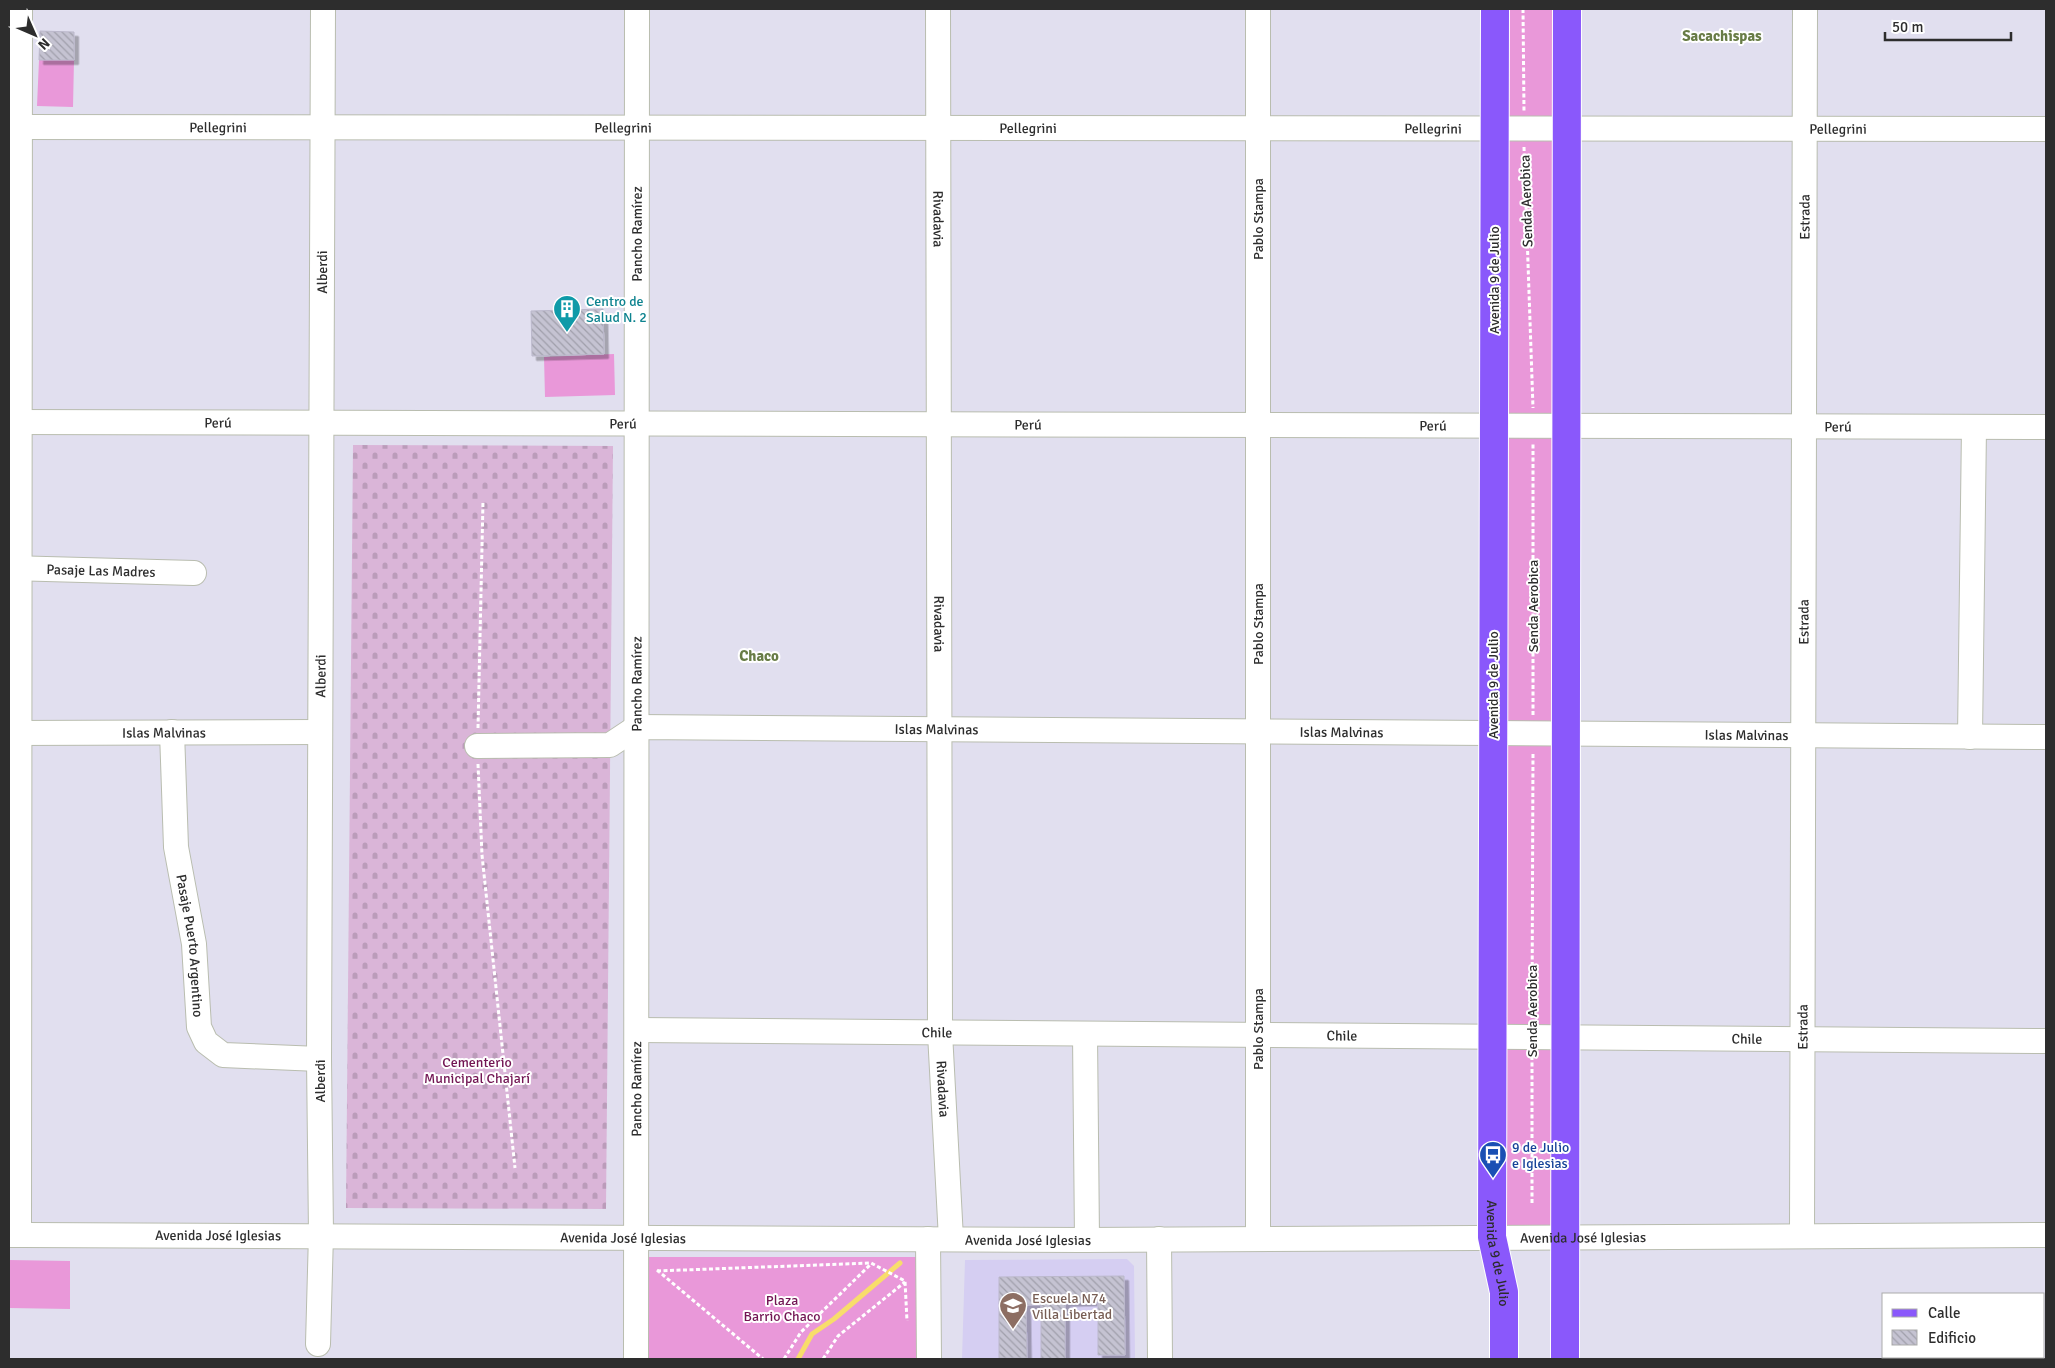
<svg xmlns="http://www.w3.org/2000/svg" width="2055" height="1368" font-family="Signika,sans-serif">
  <defs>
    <pattern id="cemetery-stones" width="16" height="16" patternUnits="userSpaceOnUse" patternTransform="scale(1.25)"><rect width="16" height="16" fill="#dab5d8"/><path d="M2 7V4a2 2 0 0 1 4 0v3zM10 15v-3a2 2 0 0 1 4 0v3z" fill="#bb9cba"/></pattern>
    <pattern id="building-back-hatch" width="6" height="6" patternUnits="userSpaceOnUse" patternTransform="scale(1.25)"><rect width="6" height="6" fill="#c5c3d2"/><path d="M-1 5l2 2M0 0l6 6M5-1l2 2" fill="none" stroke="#a09fab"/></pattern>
    <filter id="shadow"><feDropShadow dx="4.5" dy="4.5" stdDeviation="0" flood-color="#0004"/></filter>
  </defs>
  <rect width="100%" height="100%" fill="#e1dfef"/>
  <!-- education -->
  <path fill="#d5cef2" d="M 1127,1259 L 1134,1266 L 1135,1359 L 962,1359 L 965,1260 Z"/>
  <!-- grass -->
  <path fill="#e998d9" d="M 1502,9 L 1562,9 L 1561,122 L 1501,123 Z
    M 39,60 L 74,60 L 73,107 L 37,106 Z
    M 1501,135 L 1560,135 L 1559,418 L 1501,418 Z
    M 614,354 L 615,395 L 545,397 L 544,357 Z
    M 1560,432 L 1558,725 L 1501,725 L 1501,434 Z
    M 1559,740 L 1558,1029 L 1502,1027 L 1501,742 Z
    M 1501,1046 L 1558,1047 L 1558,1227 L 1499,1228 Z
    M 647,1257 L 918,1257 L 917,1359 L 646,1359 Z
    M 9,1260 L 70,1261 L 70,1309 L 9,1308 Z"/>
  <!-- cemetery -->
  <path fill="url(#cemetery-stones)" d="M 353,445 L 613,446 L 606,1209 L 346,1208 Z"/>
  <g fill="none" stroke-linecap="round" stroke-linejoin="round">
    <!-- stream -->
    <path stroke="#f8dd6b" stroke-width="5" d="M 798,1359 L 812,1334 L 834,1319 L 900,1263"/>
  </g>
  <!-- building -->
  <path fill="url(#building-back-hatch)" stroke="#bbb8cb" filter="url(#shadow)" d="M 40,31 L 74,32 L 74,60 L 39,60 Z
    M 603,309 L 604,354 L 532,356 L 531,311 Z
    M 1124,1276 L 1125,1355 L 1098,1355 L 1098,1301 L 1065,1302 L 1065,1359 L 1041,1359 L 1041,1305 L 1026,1305 L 1027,1358 L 999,1358 L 999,1277 Z"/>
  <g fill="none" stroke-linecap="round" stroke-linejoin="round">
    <defs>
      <g id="minor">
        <path id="s1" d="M 938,9 L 940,1033 L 951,1239"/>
        <path id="s2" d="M 9,127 L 2046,129"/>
        <path id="s3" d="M 9,422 L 2046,427"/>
        <path id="s4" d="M 9,568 L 194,573"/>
        <path id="s5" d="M 172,732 L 176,847 L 194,944 L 199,1027 L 206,1042 L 223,1055 L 319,1059"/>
        <path id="s6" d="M 9,733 L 320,732"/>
        <path d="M 1970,737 L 1974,427"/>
        <path id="s7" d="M 477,746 L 610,745 L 637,727 L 2046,737"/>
        <path id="s8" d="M 637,1030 L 2046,1041"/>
        <path d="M 1085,1034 L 1087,1240"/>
        <path id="s9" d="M 9,1235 C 367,1234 725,1240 1084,1240 C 1405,1239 1725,1236 2046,1235"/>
        <path d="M 19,1235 L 20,9"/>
        <path id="s10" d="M 1802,1236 L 1805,9"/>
        <path d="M 928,1239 L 929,1359"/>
        <path d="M 1159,1239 L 1160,1359"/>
        <path d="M 1258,1239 L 1258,9"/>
        <path id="s11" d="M 318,1344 L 321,1234 L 319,1059 L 323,9"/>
        <path id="s12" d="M 636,1359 L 637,9"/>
      </g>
      <g id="major">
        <path id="s13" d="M 1495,9 L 1492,1237 L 1504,1292 L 1504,1359"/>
        <path d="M 1565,1359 L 1567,9"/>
      </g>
    </defs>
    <!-- minor casing -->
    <use href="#minor" stroke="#b9bdaf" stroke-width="26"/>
    <!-- major casing -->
    <use href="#major" stroke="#fff" stroke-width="30"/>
    <!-- path -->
    <path stroke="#fff" stroke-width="3" stroke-dasharray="4 2.5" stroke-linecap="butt" d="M 1523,9 L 1524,111
      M 1524,147 L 1533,408
      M 1533,715 L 1533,444
      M 478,728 L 483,501
      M 478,764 L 482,855 L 515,1168
      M 1532,1018 L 1533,752
      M 1532,1203 L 1532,1057
      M 657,1270 L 763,1359
      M 657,1271 L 871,1263 L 905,1281 L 907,1321
      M 784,1359 L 801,1332 L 871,1264
      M 823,1359 L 838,1336 L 905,1282"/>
    <!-- minor -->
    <use href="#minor" stroke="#fff" stroke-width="24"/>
    <!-- major -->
    <use href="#major" stroke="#8a58fb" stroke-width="28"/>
  </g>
  <!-- icons -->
  <defs>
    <symbol id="building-pin" viewBox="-11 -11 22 30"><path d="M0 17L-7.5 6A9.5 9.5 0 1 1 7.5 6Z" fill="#0f9aa8" stroke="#fff"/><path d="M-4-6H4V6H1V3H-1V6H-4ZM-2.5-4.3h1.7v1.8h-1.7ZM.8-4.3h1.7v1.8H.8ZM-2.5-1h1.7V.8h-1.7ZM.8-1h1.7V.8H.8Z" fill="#fff"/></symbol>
    <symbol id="bus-pin" viewBox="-11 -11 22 30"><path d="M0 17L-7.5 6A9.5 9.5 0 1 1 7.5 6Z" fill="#1a4fb4" stroke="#fff"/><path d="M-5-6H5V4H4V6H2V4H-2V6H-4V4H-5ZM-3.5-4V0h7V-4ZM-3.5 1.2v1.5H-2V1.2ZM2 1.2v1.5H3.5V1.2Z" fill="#fff"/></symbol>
    <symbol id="school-pin" viewBox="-11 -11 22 30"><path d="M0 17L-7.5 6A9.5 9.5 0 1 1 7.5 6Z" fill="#8d6e63" stroke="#fff"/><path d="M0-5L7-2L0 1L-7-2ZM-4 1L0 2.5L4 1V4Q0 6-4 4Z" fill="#fff"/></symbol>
  </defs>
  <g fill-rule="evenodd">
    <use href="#building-pin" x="551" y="293" width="32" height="43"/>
    <use href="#bus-pin" x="1477" y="1139" width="32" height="43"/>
    <use href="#school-pin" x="997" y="1290" width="32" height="43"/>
  </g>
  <g text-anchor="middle" stroke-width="4" stroke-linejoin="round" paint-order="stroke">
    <!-- street labels -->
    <g font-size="14" fill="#2d2d2d" stroke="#fff">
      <text dy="5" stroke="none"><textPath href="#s2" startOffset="209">Pellegrini</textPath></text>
      <text dy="5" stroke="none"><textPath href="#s2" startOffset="614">Pellegrini</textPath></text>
      <text dy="5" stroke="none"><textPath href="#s2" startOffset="1019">Pellegrini</textPath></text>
      <text dy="5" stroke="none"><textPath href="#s2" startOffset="1424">Pellegrini</textPath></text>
      <text dy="5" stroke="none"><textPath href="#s2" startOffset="1829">Pellegrini</textPath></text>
      <text transform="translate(1526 201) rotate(-92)" y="5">Senda Aerobica</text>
      <text dy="5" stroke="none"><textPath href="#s10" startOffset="1019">Estrada</textPath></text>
      <text dy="5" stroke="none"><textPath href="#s1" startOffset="210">Rivadavia</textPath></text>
      <text transform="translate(1258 219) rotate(-90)" y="5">Pablo Stampa</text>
      <text dy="5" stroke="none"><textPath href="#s12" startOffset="1125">Pancho Ramírez</textPath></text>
      <text dy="5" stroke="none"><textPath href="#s11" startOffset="1072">Alberdi</textPath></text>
      <text transform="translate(1494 280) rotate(-90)" y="5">Avenida 9 de Julio</text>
      <text dy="5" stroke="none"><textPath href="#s3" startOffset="209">Perú</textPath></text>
      <text dy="5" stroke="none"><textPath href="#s3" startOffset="614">Perú</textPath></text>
      <text dy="5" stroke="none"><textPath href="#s3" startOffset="1019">Perú</textPath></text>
      <text dy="5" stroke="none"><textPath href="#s3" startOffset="1424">Perú</textPath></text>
      <text dy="5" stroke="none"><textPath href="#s3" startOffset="1829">Perú</textPath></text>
      <text dy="5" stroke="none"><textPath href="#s4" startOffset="92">Pasaje Las Madres</textPath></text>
      <text transform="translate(1533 606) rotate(-90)" y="5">Senda Aerobica</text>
      <text dy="5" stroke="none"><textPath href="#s10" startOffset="614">Estrada</textPath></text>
      <text dy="5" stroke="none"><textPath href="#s1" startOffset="615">Rivadavia</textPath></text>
      <text transform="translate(1258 624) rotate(-90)" y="5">Pablo Stampa</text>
      <text dy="5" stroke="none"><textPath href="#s11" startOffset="668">Alberdi</textPath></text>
      <text dy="5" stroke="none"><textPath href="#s12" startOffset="675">Pancho Ramírez</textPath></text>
      <text transform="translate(1493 685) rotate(-90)" y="5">Avenida 9 de Julio</text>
      <text dy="5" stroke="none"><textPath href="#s7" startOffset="465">Islas Malvinas</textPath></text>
      <text dy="5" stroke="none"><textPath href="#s6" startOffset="155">Islas Malvinas</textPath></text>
      <text dy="5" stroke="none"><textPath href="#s7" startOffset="870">Islas Malvinas</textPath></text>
      <text dy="5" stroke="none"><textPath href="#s7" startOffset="1275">Islas Malvinas</textPath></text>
      <text dy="5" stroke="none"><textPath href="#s5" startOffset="215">Pasaje Puerto Argentino</textPath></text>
      <text transform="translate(1532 1011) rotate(-90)" y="5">Senda Aerobica</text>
      <text dy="5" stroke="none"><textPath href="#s10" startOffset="209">Estrada</textPath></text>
      <text transform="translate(1258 1029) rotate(-90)" y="5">Pablo Stampa</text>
      <text dy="5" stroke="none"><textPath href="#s8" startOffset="300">Chile</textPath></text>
      <text dy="5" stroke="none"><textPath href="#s8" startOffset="705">Chile</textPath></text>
      <text dy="5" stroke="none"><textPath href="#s8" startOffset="1110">Chile</textPath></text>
      <text transform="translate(320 1081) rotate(-90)" y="5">Alberdi</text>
      <text dy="5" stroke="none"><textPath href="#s12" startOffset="270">Pancho Ramírez</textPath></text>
      <text dy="5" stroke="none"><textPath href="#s1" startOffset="1080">Rivadavia</textPath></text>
      <text dy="5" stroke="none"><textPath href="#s9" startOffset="209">Avenida José Iglesias</textPath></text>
      <text dy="5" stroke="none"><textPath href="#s9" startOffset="1574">Avenida José Iglesias</textPath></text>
      <text dy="5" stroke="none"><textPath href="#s9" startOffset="614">Avenida José Iglesias</textPath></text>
      <text dy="5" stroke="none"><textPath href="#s9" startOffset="1019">Avenida José Iglesias</textPath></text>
      <text dy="5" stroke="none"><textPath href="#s13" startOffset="1245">Avenida 9 de Julio</textPath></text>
    </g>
    <!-- culture labels -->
    <g font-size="14" fill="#0d838f" stroke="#fff" text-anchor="start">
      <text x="586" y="306">Centro de<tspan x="586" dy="16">Salud N. 2</tspan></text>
    </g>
    <!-- park labels -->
    <g font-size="14" fill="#721553" stroke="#fff">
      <text x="477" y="1067">Cementerio<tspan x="477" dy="16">Municipal Chajarí</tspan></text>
      <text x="782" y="1305">Plaza<tspan x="782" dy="16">Barrio Chaco</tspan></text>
    </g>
    <!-- transit labels -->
    <g font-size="14" fill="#164399" stroke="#fff" text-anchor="start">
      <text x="1512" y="1152">9 de Julio<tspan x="1512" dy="16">e Iglesias</tspan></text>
    </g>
    <!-- education labels -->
    <g font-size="14" fill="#785e54" stroke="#fff" text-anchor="start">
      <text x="1032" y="1303">Escuela N74<tspan x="1032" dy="16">Villa Libertad</tspan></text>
    </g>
    <!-- neighbourhood labels -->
    <g font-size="15" font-weight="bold" fill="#687c46" stroke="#fff">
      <text x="1722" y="41">Sacachispas</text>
      <text x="759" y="661">Chaco</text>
    </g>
  </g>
  <!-- border -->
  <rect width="2055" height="1368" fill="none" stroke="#2d2d2d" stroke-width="20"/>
  <!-- legend -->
  <rect x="1882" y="1293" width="162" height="65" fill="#ffffff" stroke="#ababab"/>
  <rect x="1892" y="1309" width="25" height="8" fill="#8a58fb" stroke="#ababab"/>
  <text x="1928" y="1318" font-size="15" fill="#2d2d2d">Calle</text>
  <rect x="1892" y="1330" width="25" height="15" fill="url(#building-back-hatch)" stroke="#ababab"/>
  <text x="1928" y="1343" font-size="15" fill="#2d2d2d">Edificio</text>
  <!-- north arrow -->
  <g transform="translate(35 35) rotate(135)" stroke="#ffffff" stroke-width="4" paint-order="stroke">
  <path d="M0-4L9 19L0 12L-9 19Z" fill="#2d2d2d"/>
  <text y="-8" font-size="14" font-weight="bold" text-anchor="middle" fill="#2d2d2d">N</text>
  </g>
  <!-- scale -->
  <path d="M1885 32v8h126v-8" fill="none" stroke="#2d2d2d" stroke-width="2.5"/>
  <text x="1892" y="32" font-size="15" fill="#2d2d2d" stroke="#ffffff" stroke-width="4" paint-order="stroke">50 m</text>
</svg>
